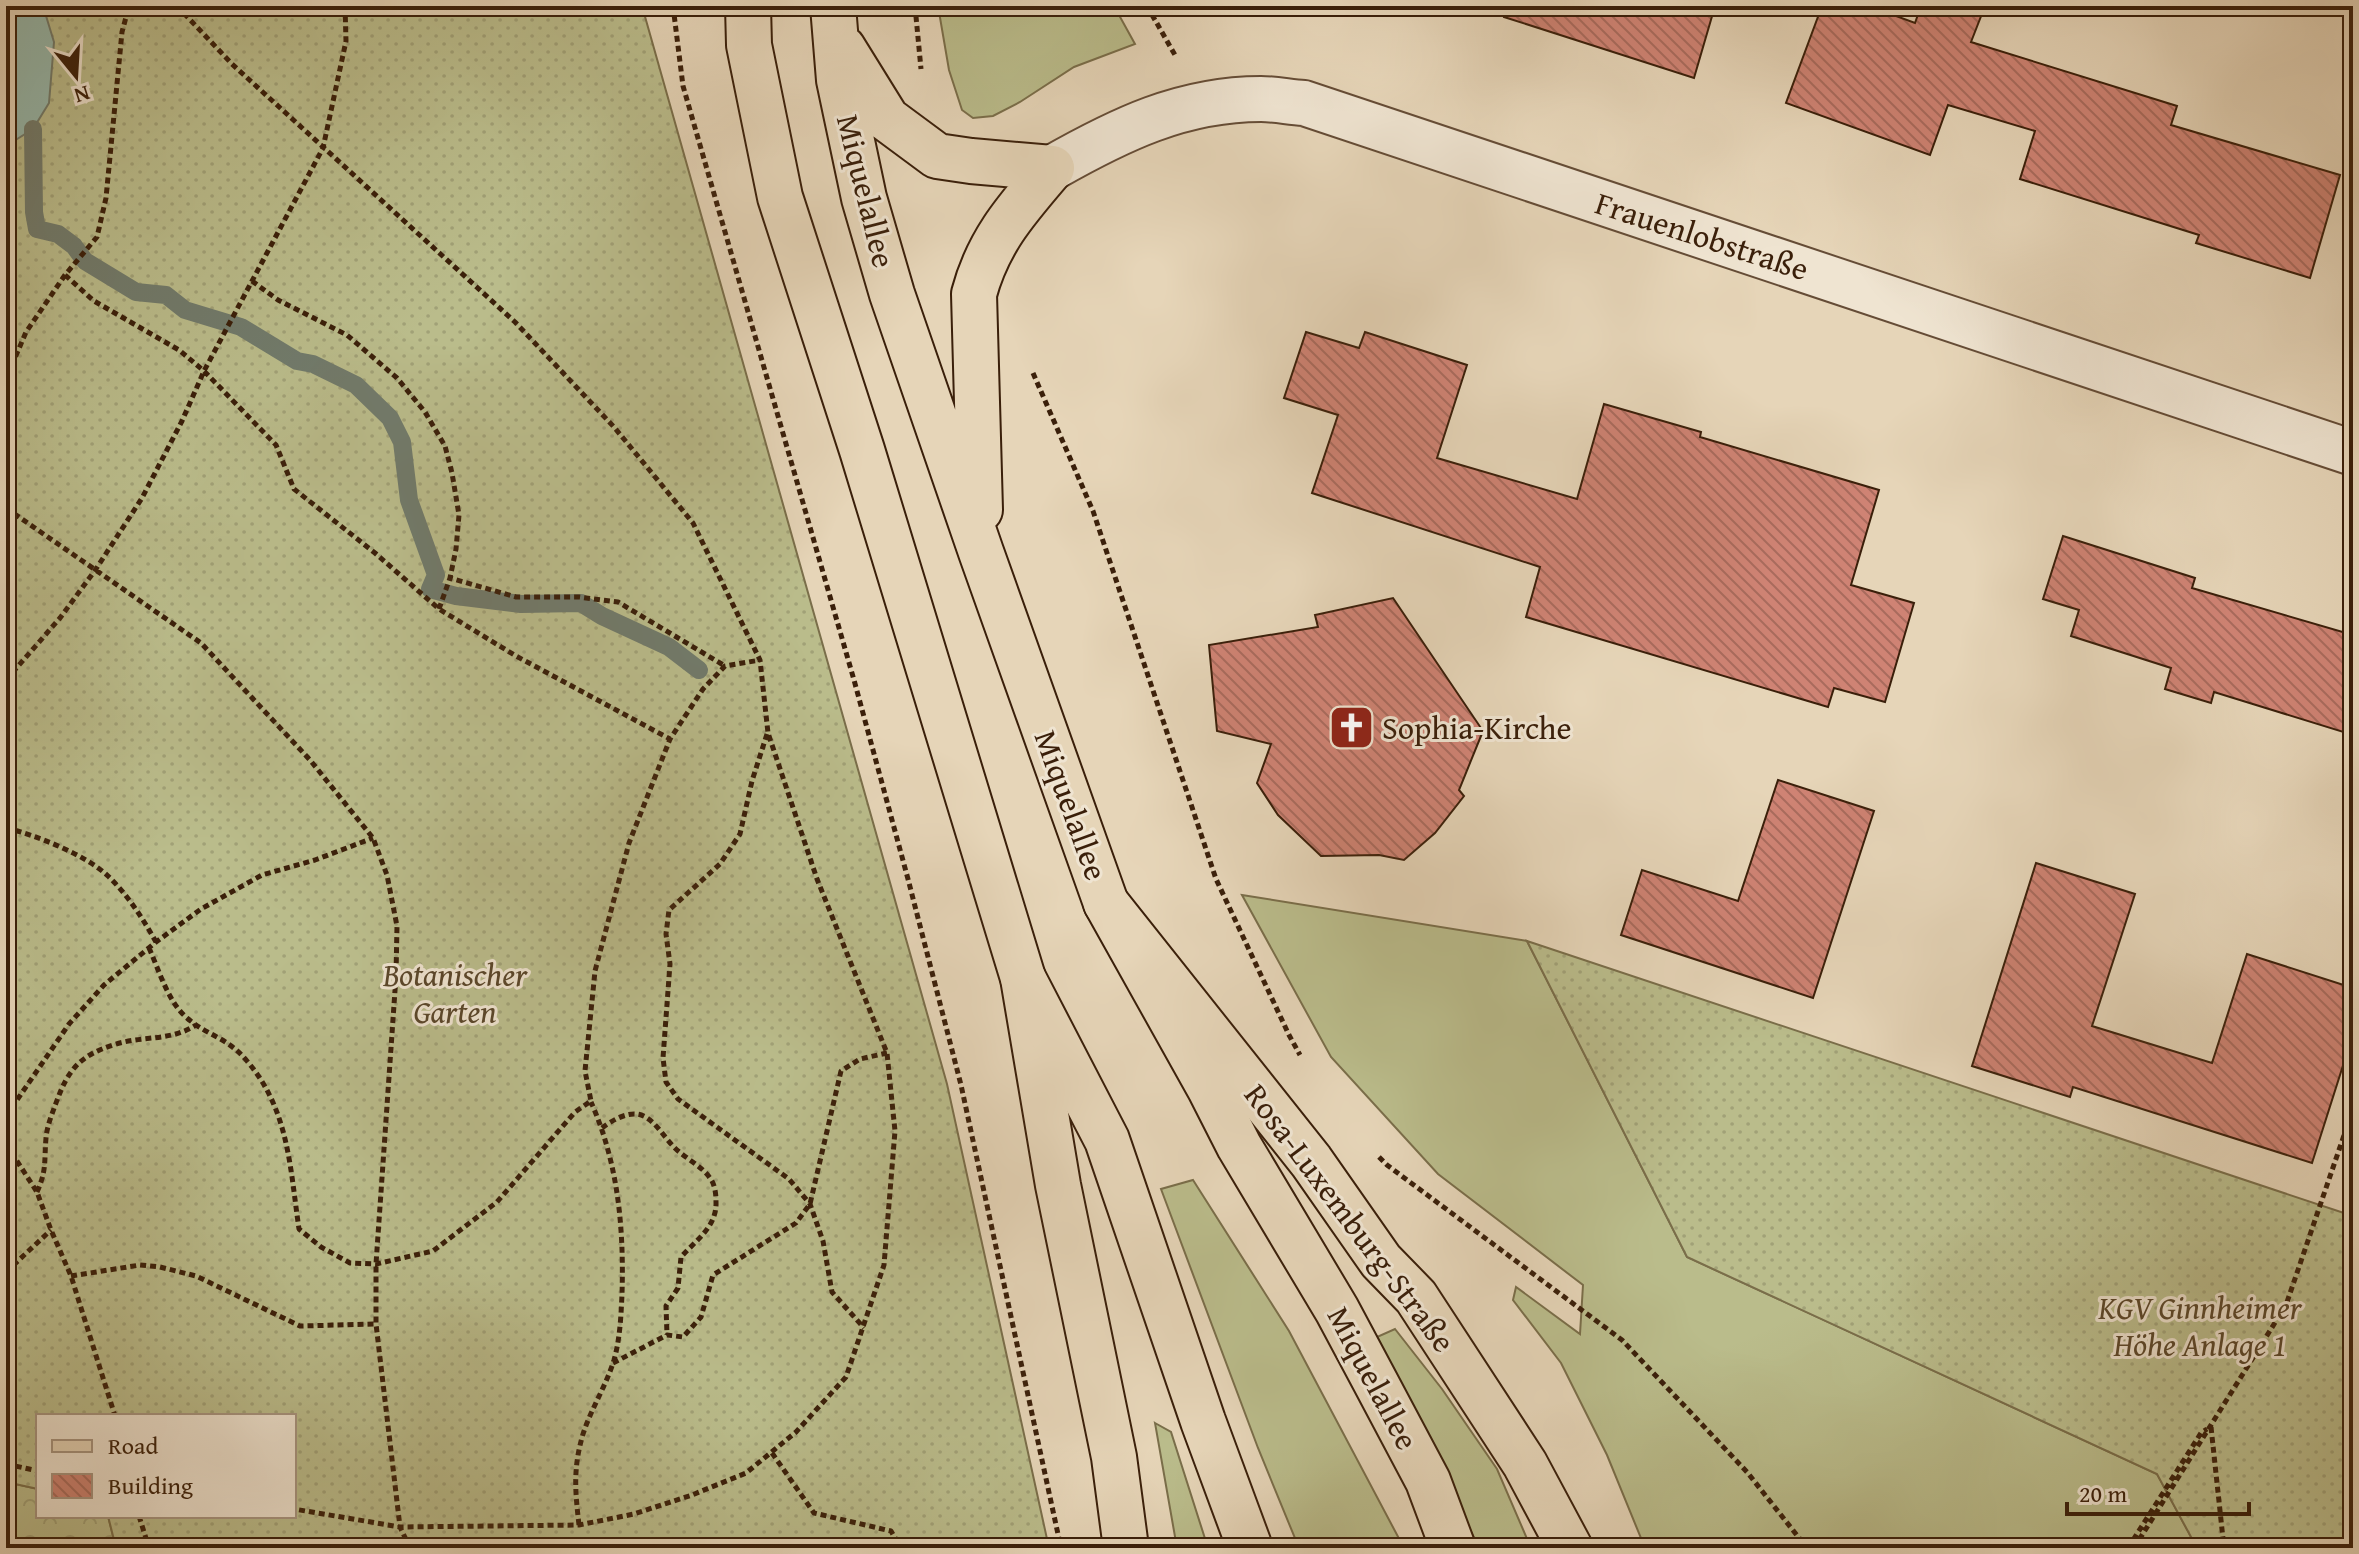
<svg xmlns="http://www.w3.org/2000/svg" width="2359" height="1554" font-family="'Gentium Book Plus',serif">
  <defs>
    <pattern id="forest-crowns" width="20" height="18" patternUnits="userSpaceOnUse" patternTransform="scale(2)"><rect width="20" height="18" fill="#babc8b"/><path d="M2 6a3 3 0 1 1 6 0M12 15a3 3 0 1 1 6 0" fill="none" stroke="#a1a177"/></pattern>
    <pattern id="garden-dots" width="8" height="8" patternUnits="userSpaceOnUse" patternTransform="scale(2)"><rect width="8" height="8" fill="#babc8b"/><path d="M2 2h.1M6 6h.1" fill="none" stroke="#a1a177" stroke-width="1.8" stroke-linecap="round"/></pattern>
    <pattern id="building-back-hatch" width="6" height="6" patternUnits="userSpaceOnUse" patternTransform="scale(2)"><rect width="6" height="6" fill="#cf8374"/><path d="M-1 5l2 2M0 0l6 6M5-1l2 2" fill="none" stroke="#a96b5d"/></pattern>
  </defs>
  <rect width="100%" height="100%" fill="#e6d5b8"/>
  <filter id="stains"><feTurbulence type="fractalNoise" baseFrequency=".0025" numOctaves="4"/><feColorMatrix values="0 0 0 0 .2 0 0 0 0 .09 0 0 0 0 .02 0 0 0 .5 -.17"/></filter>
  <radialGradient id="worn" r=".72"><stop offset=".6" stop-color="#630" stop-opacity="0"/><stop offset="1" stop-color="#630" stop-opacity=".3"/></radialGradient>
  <!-- grass -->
  <path fill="#babc8b" stroke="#7a6e4a" stroke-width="2" d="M 938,6 L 1114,6 L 1135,44 L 1074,67 L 1020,102 L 993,116 L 973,118 L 962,110 L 949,70 Z
    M 1242,895 L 1527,941 L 1687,1257 L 2157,1474 L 2197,1548 L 1645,1548 L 1607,1455 L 1561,1363 L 1513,1300 L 1516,1287 L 1580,1334 L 1583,1285 L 1438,1174 L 1331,1057 Z
    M 1193,1180 L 1289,1331 L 1404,1548 L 1299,1548 L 1258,1448 L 1161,1189 Z
    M 1395,1329 L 1442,1389 L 1497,1469 L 1531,1548 L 1479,1548 L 1377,1337 Z
    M 1155,1423 L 1171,1432 L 1208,1548 L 1177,1548 Z"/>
  <!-- forest -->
  <path fill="url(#forest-crowns)" stroke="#7a6e4a" stroke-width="2" d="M 6,1482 L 38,1489 L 38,1516 L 108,1516 L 116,1548 L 6,1548 Z"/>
  <!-- garden -->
  <path fill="url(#garden-dots)" stroke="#7a6e4a" stroke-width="2" d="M 6,6 L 642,6 L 947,1084 L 1049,1548 L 116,1548 L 108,1516 L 294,1516 L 294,1416 L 38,1416 L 38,1489 L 6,1482 Z
    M 1527,941 L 2353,1216 L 2353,1548 L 2197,1548 L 2157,1474 L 1687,1257 Z"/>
  <!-- water -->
  <path fill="#96b9ad" stroke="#717b6c" stroke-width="2" d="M 6,6 L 43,6 L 54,42 L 49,103 L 33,129 L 6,146 Z"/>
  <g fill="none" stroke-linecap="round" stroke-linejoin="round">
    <!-- stream -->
    <path stroke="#717b6c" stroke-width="18" d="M 33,129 L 34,212 L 37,229 L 58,234 L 74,246 L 85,261 L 136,292 L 166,295 L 185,310 L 241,327 L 297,361 L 313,364 L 356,385 L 390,418 L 402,442 L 409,500 L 436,575 L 430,589 L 456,596 L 521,604 L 581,603 L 602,616 L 669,647 L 699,670"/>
  </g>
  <!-- building -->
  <path fill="url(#building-back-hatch)" stroke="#3a1f0a" stroke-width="2" d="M 1506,6 L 1715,6 L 1694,78 L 1504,17 Z
    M 1822,6 L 1869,6 L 1915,23 L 1921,6 L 1985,6 L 1971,42 L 2177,106 L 2171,125 L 2340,175 L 2310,278 L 2196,243 L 2199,235 L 2020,179 L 2035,131 L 1948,105 L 1930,155 L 1786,103 Z
    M 1306,332 L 1359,348 L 1365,332 L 1467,365 L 1437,458 L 1577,499 L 1604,404 L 1701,432 L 1700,437 L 1879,490 L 1851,585 L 1914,603 L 1885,702 L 1834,688 L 1828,707 L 1526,617 L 1540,567 L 1312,493 L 1338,415 L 1284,398 Z
    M 2063,536 L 2195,578 L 2192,588 L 2353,635 L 2353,735 L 2214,692 L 2211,703 L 2165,689 L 2171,668 L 2071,636 L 2079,610 L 2043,599 Z
    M 1393,598 L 1483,731 L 1459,790 L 1464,796 L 1435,833 L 1404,860 L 1379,855 L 1321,856 L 1278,815 L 1257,783 L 1271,744 L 1217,731 L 1209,645 L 1318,627 L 1315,615 Z
    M 1778,780 L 1874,811 L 1813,998 L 1621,935 L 1642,870 L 1738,901 Z
    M 2036,863 L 2135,894 L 2092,1026 L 2212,1063 L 2247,954 L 2353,988 L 2353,1034 L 2312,1163 L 2073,1087 L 2070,1097 L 1972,1066 Z"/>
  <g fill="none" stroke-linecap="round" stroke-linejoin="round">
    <defs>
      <path id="street" d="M 1052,168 C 1119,130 1182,99 1261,99 C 1275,99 1289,102 1304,103 L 2353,453"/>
      <path id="primary" d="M 748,6 L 749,45 L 780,197 L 862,450 L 1023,978 L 1058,1185 L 1114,1457 L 1126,1548
        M 833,6 L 839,80 L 864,198 L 892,294 L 981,552 L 1106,903 L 1210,1089 L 1239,1146 L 1337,1310 L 1376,1383 L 1428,1481 L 1453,1548
        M 843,48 L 887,119 L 937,156 L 971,161 L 1052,168
        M 980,510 L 974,294 C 988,241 1017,209 1052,168"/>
      <path id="highway" d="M 1106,903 L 1311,1161 L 1381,1261 L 1416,1297 L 1525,1464 L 1570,1548
        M 1023,978 L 1107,1140 L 1203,1421 L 1250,1548"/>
    </defs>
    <!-- street casing -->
    <use href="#street" stroke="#654c36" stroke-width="48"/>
    <!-- primary casing -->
    <use href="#primary" stroke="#3a1f0a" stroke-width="48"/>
    <!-- highway casing -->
    <use href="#highway" stroke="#3a1f0a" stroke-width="48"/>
    <!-- path -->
    <path stroke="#3a1f0a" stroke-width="5" stroke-dasharray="6 4" stroke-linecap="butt" d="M 177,6 L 232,64 L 515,322 L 614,427 L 693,523 L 760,660 L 768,733 L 817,879 L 887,1053 L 895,1131 L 884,1265 L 846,1377 L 796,1432 L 746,1473 L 692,1495 L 634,1514 L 579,1525 L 400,1527 L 294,1509
      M 673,6 L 683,86 L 854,680 L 908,879 L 961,1085 L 1061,1548
      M 915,6 L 921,69
      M 1147,6 L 1175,55
      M 65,275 L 94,301 L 179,350 L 204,371 L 276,445 L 294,489 L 375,553 L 439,609 L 516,656 L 670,739
      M 252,281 L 278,300 L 347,335 L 397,378 L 425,412 L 445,446 L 452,473 L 459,515 L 456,549 L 450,578 L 516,597 L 579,597 L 618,602 L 725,666
      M 1033,373 L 1093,511 L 1216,879 L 1289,1035 L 1300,1055
      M 6,385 L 12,365 L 26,332 L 65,275 L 97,237 L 106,198 L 122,32 L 129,6
      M 6,508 L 201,643 L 310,760 L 373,838 L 387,875 L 397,926 L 396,976 L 376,1264 L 376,1324 L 400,1527 L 410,1548
      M 439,609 L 450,578
      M 6,680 L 60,618 L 96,569 L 142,498 L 182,421 L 204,371 L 323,148 L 346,41 L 345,6
      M 767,734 L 752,781 L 740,834 L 720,864 L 669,910 L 666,934 L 670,964 L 663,1058 L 666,1082 L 678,1099 L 789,1179 L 810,1204 L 823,1241 L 832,1292 L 864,1328
      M 6,828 C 36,835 86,855 108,876 C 128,895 143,919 156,942
      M 149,948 C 159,970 168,1002 187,1018 C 208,1036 227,1037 247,1061 C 289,1110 290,1168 299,1229 L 321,1247 L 350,1263 L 376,1264 L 433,1251 L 497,1202 L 575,1112 L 591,1101 L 585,1071 L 595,971 L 629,843 L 670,739 L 703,689 L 725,666 L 760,660
      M 6,1116 L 69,1024 L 104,985 L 156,942 L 201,909 L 262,875 L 315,860 L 373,838
      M 602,1128 C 611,1121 625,1113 636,1114 C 652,1115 663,1136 673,1146 C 684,1158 701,1165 710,1178 C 715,1184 716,1194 716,1202 C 717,1227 695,1241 681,1257 L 678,1288 L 666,1306 L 667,1335
      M 6,1144 L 37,1192 L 51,1230 L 71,1276 L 115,1416
      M 1379,1157 L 1387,1165 L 1622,1340 L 1747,1472 L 1807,1548
      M 37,1192 C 47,1170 44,1161 46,1138 C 47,1126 52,1114 56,1103 C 68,1070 79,1056 113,1045 C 142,1035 170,1042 196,1025
      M 6,1272 L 51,1230
      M 71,1276 L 140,1265 L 160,1267 L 196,1276 L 300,1326 L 376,1324
      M 613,1363 L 667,1335 L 683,1337 L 701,1317 L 713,1275 L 796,1223 L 810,1204 L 841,1071 L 860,1059 L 887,1053
      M 2211,1427 L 2224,1548
      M 772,1453 L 814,1513 L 891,1531 L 901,1548
      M 6,1464 L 38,1471
      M 139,1516 L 149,1548
      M 579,1525 C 575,1490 573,1468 583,1434 C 591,1409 606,1386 614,1360 C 620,1339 621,1316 622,1294 C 624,1227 618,1163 591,1102
      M 2128,1548 L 2201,1433 L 2207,1429
      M 2134,1548 L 2286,1305 L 2353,1109"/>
    <!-- street -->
    <use href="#street" stroke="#efe4d1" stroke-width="44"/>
    <!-- primary -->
    <use href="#primary" stroke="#e6d5b8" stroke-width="44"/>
    <!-- highway -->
    <use href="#highway" stroke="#e6d5b8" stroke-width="44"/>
  </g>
  <!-- icons -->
  <defs>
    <symbol id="church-square" viewBox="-11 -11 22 22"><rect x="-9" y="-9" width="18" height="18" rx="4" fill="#8f2418" stroke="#efe4d1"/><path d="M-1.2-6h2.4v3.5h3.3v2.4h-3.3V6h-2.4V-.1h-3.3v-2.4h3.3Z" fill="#fff"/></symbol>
  </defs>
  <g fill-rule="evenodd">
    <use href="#church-square" x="1326" y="702" width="51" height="51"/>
  </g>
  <g text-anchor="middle" stroke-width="6" stroke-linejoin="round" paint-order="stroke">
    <!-- street labels -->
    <g font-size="32" fill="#3a1f0a" stroke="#efe4d1">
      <text transform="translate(866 191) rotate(76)" y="11">Miquelallee</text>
      <text transform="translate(1702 236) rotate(18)" y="11">Frauenlobstraße</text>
      <text transform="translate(1071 805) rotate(70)" y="11">Miquelallee</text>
      <text transform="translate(1350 1218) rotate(53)" y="11">Rosa-Luxemburg-Straße</text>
      <text transform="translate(1373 1378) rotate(62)" y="11">Miquelallee</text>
    </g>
    <!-- poi labels -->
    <g font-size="32" fill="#3a1f0a" stroke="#efe4d1" text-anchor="start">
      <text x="1382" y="739">Sophia-Kirche</text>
    </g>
    <!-- park labels -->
    <g font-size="32" font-style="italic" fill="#5a462a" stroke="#efe4d1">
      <text x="455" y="986">Botanischer<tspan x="455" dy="37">Garten</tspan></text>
      <text x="2200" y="1319">KGV Ginnheimer<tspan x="2200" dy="37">Höhe Anlage 1</tspan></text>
    </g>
  </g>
  <!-- margin -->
  <rect width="2359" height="1554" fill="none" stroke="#e6d5b8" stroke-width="32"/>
  <rect x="8" y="8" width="2343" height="1538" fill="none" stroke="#3a1f0a" stroke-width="4"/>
  <rect x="16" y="16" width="2327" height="1522" fill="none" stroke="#3a1f0a" stroke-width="2"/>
  <!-- legend -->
  <rect x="36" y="1414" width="260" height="104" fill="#efe4d1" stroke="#a79581" stroke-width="2"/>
  <rect x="52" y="1440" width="40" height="12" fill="#e6d5b8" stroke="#a79581" stroke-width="2"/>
  <text x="108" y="1454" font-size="24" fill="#3a1f0a">Road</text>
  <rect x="52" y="1474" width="40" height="24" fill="url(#building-back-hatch)" stroke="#a79581" stroke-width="2"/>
  <text x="108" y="1494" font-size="24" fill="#3a1f0a">Building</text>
  <!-- north arrow -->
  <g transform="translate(76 76) rotate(162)" stroke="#efe4d1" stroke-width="6" paint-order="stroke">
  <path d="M0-6L14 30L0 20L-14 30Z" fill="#3a1f0a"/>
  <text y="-12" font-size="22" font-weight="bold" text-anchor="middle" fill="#3a1f0a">N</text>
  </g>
  <!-- scale -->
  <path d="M2067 1502v12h182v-12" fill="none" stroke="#3a1f0a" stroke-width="4"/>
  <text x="2079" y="1502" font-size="24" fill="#3a1f0a" stroke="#efe4d1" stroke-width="6" paint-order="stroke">20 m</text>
  <rect width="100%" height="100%" filter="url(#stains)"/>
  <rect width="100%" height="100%" fill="url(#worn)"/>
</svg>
